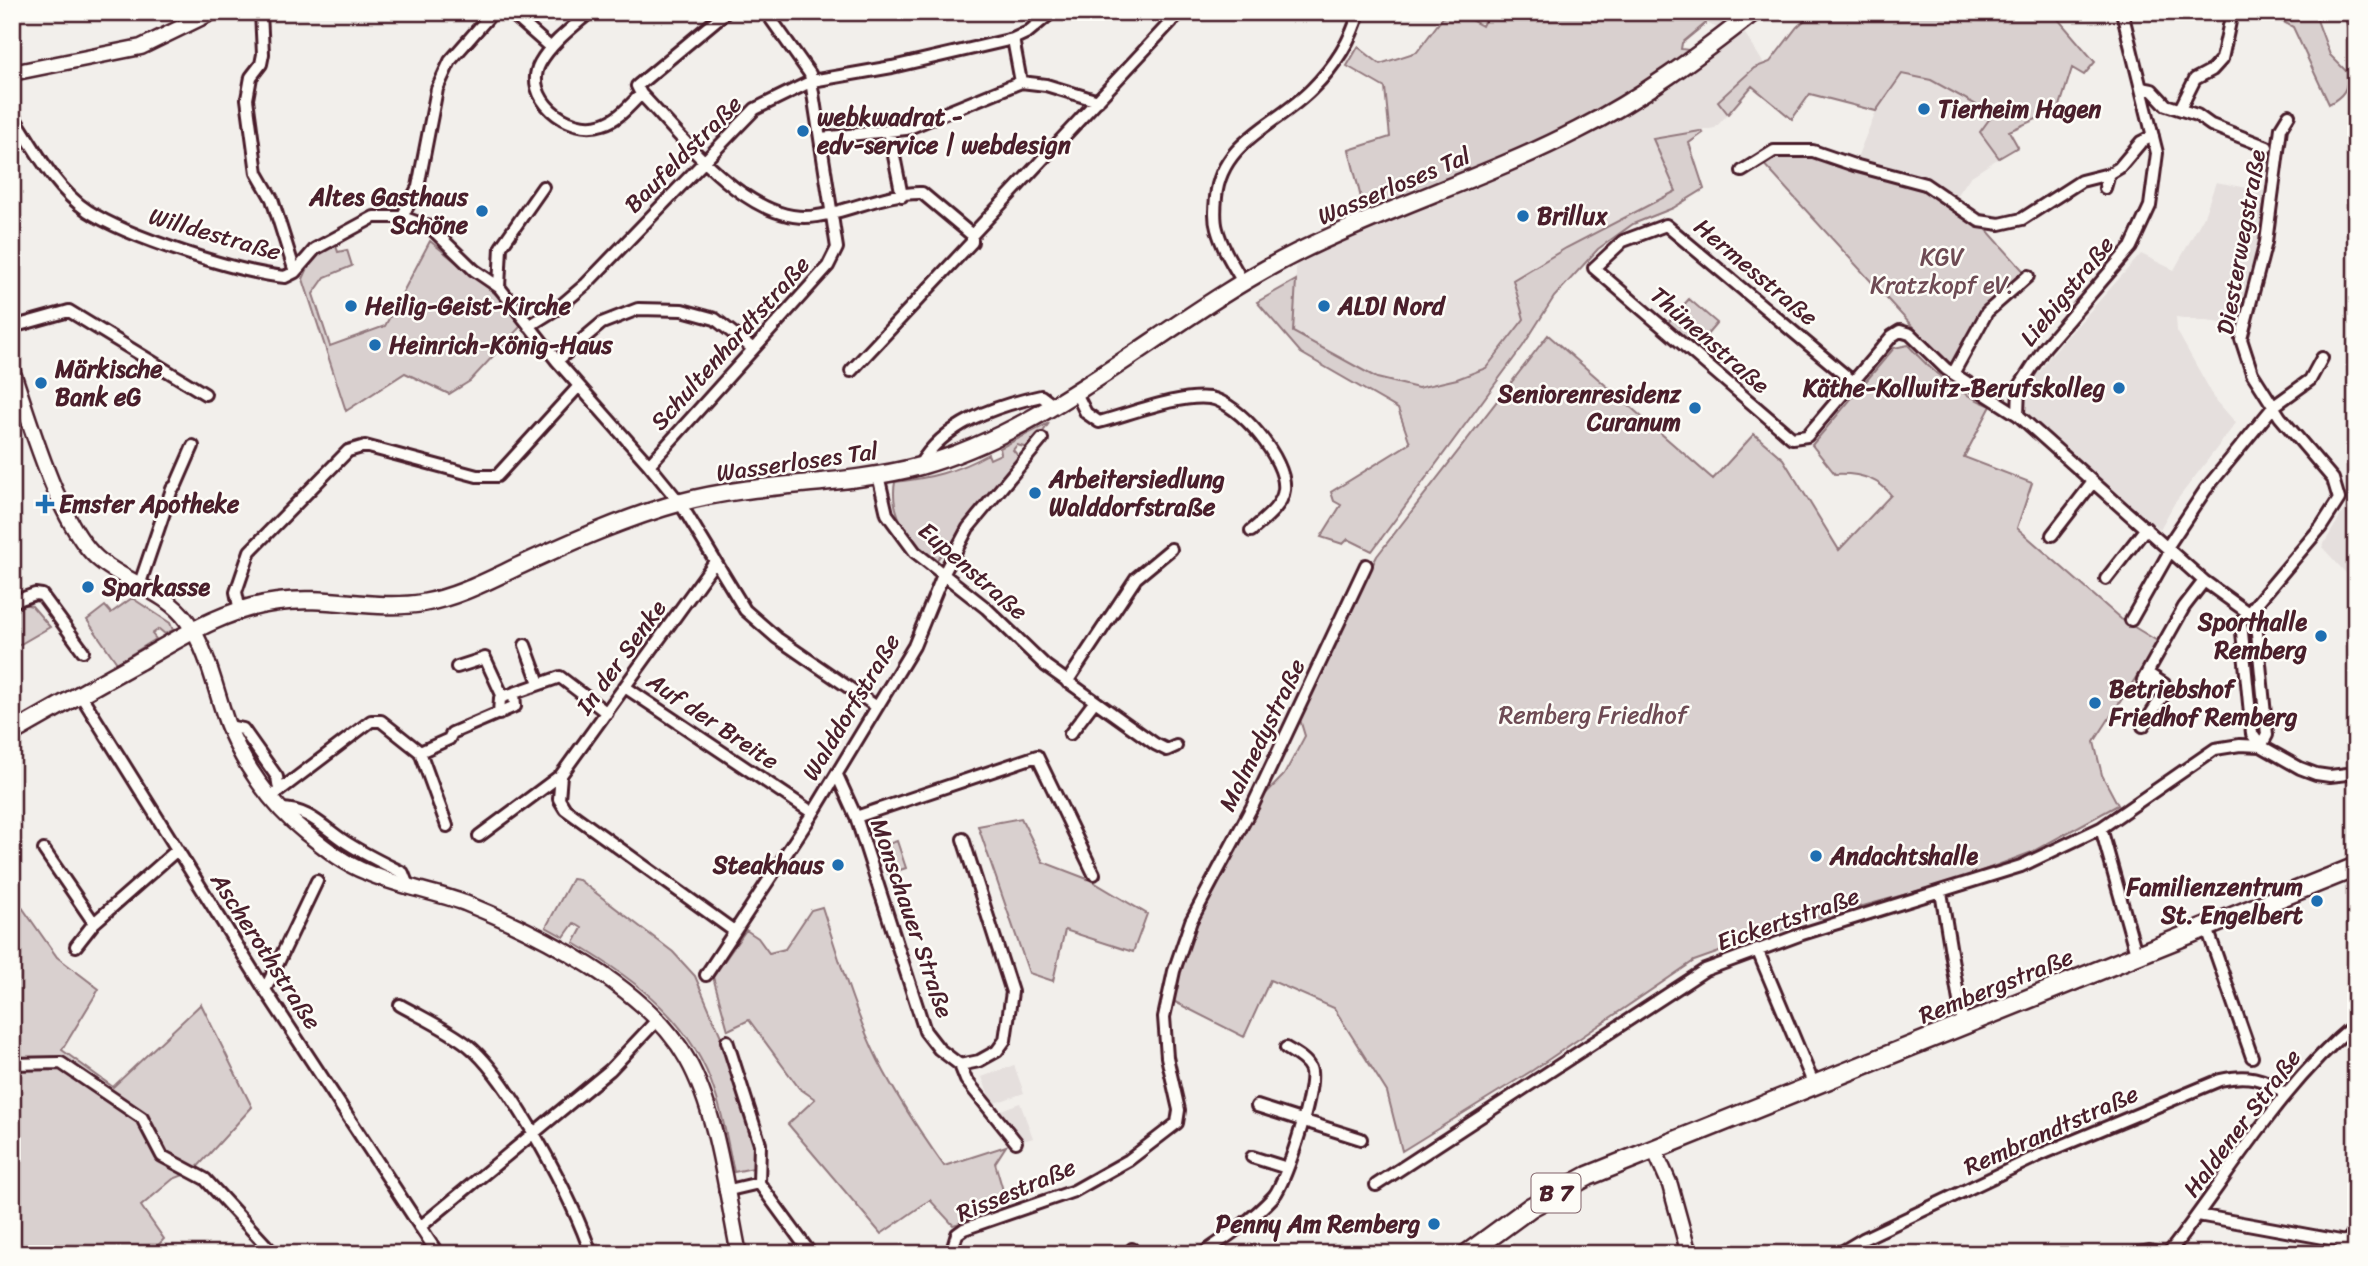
<svg xmlns="http://www.w3.org/2000/svg" width="2368" height="1266" font-family="Sriracha,sans-serif">
  <rect width="100%" height="100%" fill="#f2efeb"/>
  <filter id="ink" filterUnits="userSpaceOnUse"><feTurbulence type="fractalNoise" baseFrequency=".0143" numOctaves="2"/><feDisplacementMap in="SourceGraphic" scale="14" xChannelSelector="R" yChannelSelector="G"/><feConvolveMatrix kernelMatrix="1 2 1 2 8 2 1 2 1" color-interpolation-filters="sRGB"/></filter>
  <g filter="url(#ink)">
    <!-- built -->
    <path fill="#e5dfdd" d="M 1704,12 L 1754,12 L 1739,24 L 1764,64 L 1754,68 L 1718,101 L 1728,114 L 1715,128 L 1653,139 L 1677,191 L 1566,248 L 1513,280 L 1524,319 L 1486,368 L 1457,379 L 1418,388 L 1377,378 L 1293,332 L 1297,252 L 1727,32 L 1706,23 Z
      M 1902,74 L 1931,80 L 1993,114 L 1981,132 L 1999,158 L 1970,177 L 1953,202 L 1854,165 L 1876,111 Z
      M 2216,182 L 2274,193 L 2244,326 L 2176,317 L 2177,331 L 2215,399 L 2236,423 L 2174,504 L 2160,529 L 2085,469 L 2027,417 L 2023,398 L 2035,373 L 2040,372 L 2050,356 L 2141,254 L 2174,270 L 2204,216 Z
      M 2356,490 L 2356,584 L 2322,547 Z
      M 1014,1065 L 1024,1093 L 992,1104 L 982,1077 Z
      M 1020,1103 L 1033,1138 L 1020,1142 L 995,1112 Z"/>
    <!-- green -->
    <path fill="#d9d0cf" stroke="#92787d" stroke-width="2" d="M 1447,12 L 1456,12 L 1482,26 L 1489,12 L 1704,12 L 1706,23 L 1682,43 L 1681,49 L 1703,52 L 1657,85 L 1367,222 L 1349,150 L 1390,137 L 1385,88 L 1347,66 L 1358,47 L 1380,64 L 1417,52 Z
      M 1814,12 L 2052,12 L 2095,62 L 2084,75 L 2072,68 L 2059,109 L 2009,131 L 2018,147 L 1999,158 L 1980,132 L 1993,114 L 1931,80 L 1902,74 L 1876,111 L 1810,94 L 1792,119 L 1752,86 L 1728,114 L 1718,101 L 1754,68 L 1770,62 L 1797,27 Z
      M 2265,12 L 2314,12 L 2330,55 L 2348,73 C 2348,90 2343,96 2329,104 L 2293,27 Z
      M 1700,131 L 1703,133 L 1689,143 L 1704,189 L 1673,208 L 1633,224 L 1598,249 L 1554,297 L 1523,346 L 1372,551 L 1348,539 L 1343,544 L 1321,537 L 1341,505 L 1334,501 L 1331,492 L 1410,443 L 1398,409 L 1301,353 L 1257,302 L 1296,280 L 1293,332 L 1377,378 L 1418,388 L 1457,379 L 1486,368 L 1524,319 L 1513,280 L 1566,248 L 1676,191 L 1653,139 Z
      M 1794,149 L 1901,175 L 1979,221 L 2028,276 L 1987,312 L 1954,372 L 1760,160 Z
      M 430,241 L 498,296 L 521,326 L 470,381 L 449,394 L 405,373 L 346,411 L 303,279 L 311,261 L 335,243 L 338,252 L 347,250 L 352,266 L 325,277 L 313,294 L 330,346 L 385,326 Z
      M 1689,299 L 1717,323 L 1695,349 L 1666,325 Z
      M 1548,335 L 1713,479 L 1754,434 L 1783,459 L 1839,550 L 1891,495 C 1878,478 1856,473 1835,474 L 1812,445 L 1894,348 L 1908,345 C 1932,372 1957,393 1991,406 L 1964,457 L 2032,483 L 2017,528 L 2121,619 L 2159,642 L 2094,742 L 2102,775 L 2118,805 L 2032,852 L 1958,880 L 1819,918 L 1815,914 L 1793,926 L 1694,961 L 1533,1070 L 1402,1151 L 1387,1092 L 1334,1008 L 1270,980 L 1244,1037 L 1169,999 L 1192,921 L 1255,805 L 1284,775 L 1305,736 L 1298,713 L 1377,556 Z
      M 1049,423 L 1031,449 L 1017,445 L 1013,450 L 1019,457 L 1018,463 L 936,561 C 911,542 889,515 895,482 C 930,478 956,472 988,454 L 990,459 L 1001,454 L 1000,448 Z
      M 132,598 L 170,623 L 173,630 L 165,634 L 159,629 L 152,634 L 156,639 L 117,663 L 87,620 L 105,606 L 111,613 Z
      M 23,604 L 32,606 L 50,627 L 12,649 L 12,607 Z
      M 1021,818 L 1043,862 L 1090,880 L 1147,914 L 1133,952 L 1065,930 L 1053,981 L 1029,973 L 978,826 Z
      M 897,841 L 906,868 L 888,874 L 879,847 Z
      M 572,879 L 579,880 L 673,952 L 695,976 L 723,1041 L 753,1134 L 753,1168 L 734,1172 C 728,1146 724,1118 715,1093 C 693,1022 635,979 574,943 L 582,928 L 574,923 L 564,937 L 546,927 Z
      M 12,893 L 57,957 L 99,989 L 62,1050 L 113,1087 L 201,1004 L 252,1107 L 194,1171 L 173,1179 L 141,1206 L 164,1239 L 150,1254 L 12,1254 Z
      M 822,907 C 839,958 854,1011 878,1060 C 897,1098 920,1132 944,1166 L 1006,1146 L 995,1163 L 1009,1211 L 953,1225 L 930,1200 L 881,1234 L 788,1124 L 815,1099 L 799,1088 L 749,1020 L 728,1030 L 713,977 L 746,930 L 758,938 L 769,953 L 785,949 L 811,910 Z"/>
    <g fill="none" stroke-linecap="round" stroke-linejoin="round">
      <defs>
        <path id="minor" d="M 261,12 L 263,54 L 261,64 L 251,77 L 247,99 L 257,173 L 272,199 L 295,272
          M 510,12 L 551,48
          M 590,12 C 573,27 552,42 540,63 C 522,96 567,136 603,124 C 618,120 630,105 641,94 L 637,86 L 726,12
          M 2351,12 L 2356,30
          M 1013,39 L 1021,82
          M 2142,88 L 2152,90 L 2166,105 L 2197,115 L 2211,125 L 2267,147
          M 641,94 C 683,137 750,228 817,216 C 851,211 887,192 922,193 L 972,235
          M 2180,109 L 2195,79 L 2212,70 L 2222,59 L 2232,12
          M 12,114 C 34,147 54,188 88,211 C 128,237 236,272 285,277 L 295,272 L 315,249 L 374,217 L 402,217 L 430,227 L 474,270 L 499,287 L 557,361 L 649,465 L 680,503 L 745,610 L 777,638 L 877,707
          M 889,131 L 902,196
          M 821,138 L 906,129 L 1021,82 L 1046,85 L 1098,101
          M 1742,171 L 1774,151 L 1813,151 L 1854,165 L 1925,184 L 1979,221 L 2000,224 L 2022,219 L 2081,181 L 2109,174 L 2119,168 L 2141,142 L 2153,136
          M 2105,188 L 2109,174
          M 402,217 L 418,187 L 437,89 L 450,61 L 493,12
          M 1243,282 C 1233,265 1222,248 1217,229 C 1214,219 1215,208 1216,197 C 1221,141 1277,125 1312,89 C 1333,68 1351,41 1359,12
          M 499,287 L 501,247 L 543,187
          M 529,326 L 558,308 L 586,284 L 755,109 L 812,81 L 892,67 L 1013,39 L 1028,32 L 1052,12
          M 12,327 L 69,311 L 205,394
          M 557,361 L 602,323 L 638,309 L 682,310 L 715,319 L 752,348
          M 851,371 L 972,242 L 972,235 L 1180,12
          M 1954,372 L 1987,312 L 2028,276
          M 1852,381 L 1666,225 L 1623,241 L 1594,268 L 1792,438 L 1807,436 L 1892,336 L 1900,331 L 1910,334 L 1946,369 L 2018,415 L 2204,581 L 2247,612 L 2256,623 L 2267,735 L 2261,746
          M 1075,391 L 1086,413 L 1099,422 C 1130,414 1179,394 1210,398 C 1238,402 1288,460 1284,490 C 1282,507 1263,520 1251,531
          M 2018,415 L 2019,387 L 2045,347 L 2131,247 L 2150,206 L 2157,153 L 2122,12
          M 649,465 L 828,266 L 837,248 L 810,74 L 766,12
          M 919,466 C 944,423 995,406 1041,396 L 1053,405
          M 878,475 L 887,514 L 915,552 L 986,608 L 1046,666 L 1155,744 L 1167,750 L 1176,746
          M 2052,535 L 2093,482
          M 2168,546 L 2206,489 L 2274,406 L 2310,380 L 2322,358
          M 714,563 L 561,775 L 559,799 L 565,809 L 734,931
          M 2106,579 L 2146,528
          M 139,586 L 172,489 L 176,485 L 193,446
          M 12,602 L 35,594 L 42,595 L 83,651
          M 240,611 L 236,592 L 250,551 L 348,451 L 365,446 L 477,476 L 497,476 L 579,386
          M 2131,620 L 2170,551
          M 525,645 L 539,683
          M 457,667 L 485,658 L 503,697
          M 2147,673 L 2164,684 L 2164,694
          M 1067,682 L 1136,578 L 1171,549
          M 625,687 L 813,813
          M 80,694 L 265,990 L 438,1254
          M 499,714 L 500,698 L 560,677 L 607,713
          M 228,726 L 243,729 L 277,777 L 279,789
          M 2143,726 L 2164,694 L 2143,680 L 2184,607 L 2204,581
          M 1070,734 L 1095,701
          M 2261,746 L 2252,734 L 2241,622 L 2321,527 L 2339,499 L 2333,479 L 2280,417 L 2252,373 L 2241,339 L 2266,242 L 2281,128 L 2289,115
          M 420,752 L 447,826
          M 837,775 L 856,817 L 925,1031 L 939,1049 L 960,1065 L 966,1080 L 1016,1142
          M 271,797 L 371,721 L 381,721 L 420,752 L 449,739 L 452,733 L 515,706 L 514,693
          M 281,809 C 308,809 322,826 344,841 C 362,853 383,863 403,873 L 408,886
          M 856,817 L 1037,756 L 1094,874
          M 2101,828 L 2137,957
          M 479,836 L 561,775
          M 44,850 L 94,923
          M 1941,892 L 1963,1025
          M 2207,928 L 2252,1057
          M 76,946 L 94,923 L 177,850
          M 1757,949 L 1814,1085
          M 706,975 L 813,813 L 914,646 L 943,575 L 968,528 L 1042,439
          M 265,990 L 317,881
          M 400,1005 C 423,1018 449,1030 469,1046 C 510,1080 575,1202 591,1254
          M 727,1041 L 760,1144 L 759,1183 L 811,1254
          M 12,1064 L 61,1063 L 142,1118 L 162,1156 L 205,1179 L 274,1254
          M 960,1065 L 979,1061 L 997,1051 L 1005,1040 L 1012,992 L 963,839
          M 1257,1106 L 1361,1139
          M 1252,1157 L 1287,1168
          M 1376,1185 L 1705,970 L 1802,934 L 2021,866 L 2101,828 L 2215,749 L 2240,745 L 2261,746 L 2300,768 L 2316,774 L 2330,776 L 2356,773
          M 725,1191 L 759,1183
          M 2198,1215 L 2346,1242
          M 420,1227 L 610,1070 L 658,1019
          M 1132,1249 L 1135,1254
          M 951,1254 L 957,1234 L 964,1229 L 1074,1191 L 1129,1160 L 1177,1123 L 1179,1110 L 1167,1057 L 1164,1017 L 1174,971 L 1191,921 L 1253,805 L 1366,565
          M 1202,1254 C 1227,1237 1253,1219 1274,1196 C 1286,1182 1318,1085 1310,1068 C 1306,1059 1294,1053 1286,1048
          M 1838,1254 L 1863,1239 L 2042,1154 L 2220,1080 C 2246,1074 2264,1077 2285,1094
          M 2133,1254 L 2149,1251 L 2159,1254
          M 2168,1254 C 2229,1176 2279,1087 2356,1023
          M 2337,1254 L 2356,1230"/>
        <path id="tertiary" d="M 12,73 L 141,47 L 213,12
          M 12,370 C 30,421 58,523 97,558 C 124,582 166,591 187,621 C 208,650 215,689 227,723 C 242,763 271,805 305,832 C 324,847 343,863 366,872 C 397,886 433,891 465,903 C 539,933 647,987 687,1059 C 718,1114 726,1192 739,1254
          M 1654,1149 L 1670,1185 L 1689,1254"/>
        <path id="secondary" d="M 12,733 C 54,709 96,685 138,662 C 183,636 226,608 278,602 C 326,595 375,611 423,603 C 458,597 489,580 521,565 C 573,541 627,517 682,502 C 760,481 842,487 920,466 C 1057,428 1169,316 1296,253 C 1388,207 1487,177 1578,130 C 1642,98 1698,56 1754,12"/>
        <path id="primary" d="M 1467,1254 L 1531,1207 L 1588,1176 L 2356,867"/>
      </defs>
      <!-- minor casing -->
      <use href="#minor" stroke="#4a1f2b" stroke-width="16"/>
      <!-- tertiary casing -->
      <use href="#tertiary" stroke="#4a1f2b" stroke-width="19"/>
      <!-- secondary casing -->
      <use href="#secondary" stroke="#4a1f2b" stroke-width="21"/>
      <!-- primary casing -->
      <use href="#primary" stroke="#4a1f2b" stroke-width="23"/>
      <!-- minor -->
      <use href="#minor" stroke="#fdfcf7" stroke-width="10"/>
      <!-- tertiary -->
      <use href="#tertiary" stroke="#fdfcf7" stroke-width="14"/>
      <!-- secondary -->
      <use href="#secondary" stroke="#fdfcf7" stroke-width="16"/>
      <!-- primary -->
      <use href="#primary" stroke="#fdfcf7" stroke-width="18"/>
    </g>
  </g>
  <!-- markers -->
  <g fill="#1f6fb2" stroke="#fdfcf7" stroke-width="2.5">
    <circle cx="1924" cy="109" r="7"/>
    <circle cx="803" cy="131" r="7"/>
    <circle cx="482" cy="211" r="7"/>
    <circle cx="1523" cy="216" r="7"/>
    <circle cx="351" cy="306" r="7"/>
    <circle cx="1324" cy="306" r="7"/>
    <circle cx="375" cy="345" r="7"/>
    <circle cx="41" cy="383" r="7"/>
    <circle cx="2119" cy="388" r="7"/>
    <circle cx="1695" cy="408" r="7"/>
    <circle cx="1035" cy="493" r="7"/>
    <path d="M41.5 493.5h7v7h7v7h-7v7h-7v-7h-7v-7h7z"/>
    <circle cx="88" cy="587" r="7"/>
    <circle cx="2321" cy="636" r="7"/>
    <circle cx="2095" cy="703" r="7"/>
    <circle cx="1816" cy="856" r="7"/>
    <circle cx="838" cy="865" r="7"/>
    <circle cx="2317" cy="901" r="7"/>
    <circle cx="1434" cy="1224" r="7"/>
  </g>
  <g text-anchor="middle" stroke-width="5" stroke-linejoin="round" paint-order="stroke">
    <!-- shield labels -->
    <rect fill="#fdfcf7" stroke="#806168" stroke-width="2" x="1531.5" y="1173.5" width="49" height="39" rx="5"/>
    <g font-size="23" font-weight="bold" fill="#4a1f2b">
      <text x="1556" y="1201">B 7</text>
    </g>
    <!-- poi labels -->
    <g font-size="24" font-weight="bold" fill="#4a1f2b" stroke="#fdfcf7" text-anchor="start">
      <text x="1938" y="117">Tierheim Hagen</text>
      <text x="817" y="125">webkwadrat -<tspan x="817" dy="28">edv-service | webdesign</tspan></text>
      <text x="468" y="205" text-anchor="end">Altes Gasthaus<tspan x="468" dy="28">Schöne</tspan></text>
      <text x="1537" y="224">Brillux</text>
      <text x="365" y="314">Heilig-Geist-Kirche</text>
      <text x="1338" y="314">ALDI Nord</text>
      <text x="389" y="353">Heinrich-König-Haus</text>
      <text x="55" y="377">Märkische<tspan x="55" dy="28">Bank eG</tspan></text>
      <text x="2105" y="396" text-anchor="end">Käthe-Kollwitz-Berufskolleg</text>
      <text x="1681" y="402" text-anchor="end">Seniorenresidenz<tspan x="1681" dy="28">Curanum</tspan></text>
      <text x="1049" y="487">Arbeitersiedlung<tspan x="1049" dy="28">Walddorfstraße</tspan></text>
      <text x="59" y="512">Emster Apotheke</text>
      <text x="102" y="595">Sparkasse</text>
      <text x="2307" y="630" text-anchor="end">Sporthalle<tspan x="2307" dy="28">Remberg</tspan></text>
      <text x="2109" y="697">Betriebshof<tspan x="2109" dy="28">Friedhof Remberg</tspan></text>
      <text x="1830" y="864">Andachtshalle</text>
      <text x="824" y="873" text-anchor="end">Steakhaus</text>
      <text x="2303" y="895" text-anchor="end">Familienzentrum<tspan x="2303" dy="28">St. Engelbert</tspan></text>
      <text x="1420" y="1232" text-anchor="end">Penny Am Remberg</text>
    </g>
    <!-- street labels -->
    <g font-size="24" fill="#4a1f2b" stroke="#fdfcf7">
      <text transform="translate(683 154) rotate(-45)" y="8">Baufeldstraße</text>
      <text transform="translate(1394 186) rotate(-23)" y="8">Wasserloses Tal</text>
      <text transform="translate(215 234) rotate(16)" y="8">Willdestraße</text>
      <text transform="translate(2241 242) rotate(-80)" y="8">Diesterwegstraße</text>
      <text transform="translate(1756 272) rotate(40)" y="8">Hermesstraße</text>
      <text transform="translate(2067 291) rotate(-51)" y="8">Liebigstraße</text>
      <text transform="translate(1710 340) rotate(41)" y="8">Thünenstraße</text>
      <text transform="translate(730 343) rotate(-48)" y="8">Schultenhardtstraße</text>
      <text transform="translate(797 462) rotate(-8)" y="8">Wasserloses Tal</text>
      <text transform="translate(973 571) rotate(41)" y="8">Eupenstraße</text>
      <text transform="translate(621 657) rotate(-54)" y="8">In der Senke</text>
      <text transform="translate(851 707) rotate(-59)" y="8">Walddorfstraße</text>
      <text transform="translate(713 721) rotate(34)" y="8">Auf der Breite</text>
      <text transform="translate(1262 735) rotate(-64)" y="8">Malmedystraße</text>
      <text transform="translate(912 918) rotate(71)" y="8">Monschauer Straße</text>
      <text transform="translate(1788 919) rotate(-19)" y="8">Eickertstraße</text>
      <text transform="translate(266 951) rotate(57)" y="8">Ascherothstraße</text>
      <text transform="translate(1996 986) rotate(-22)" y="8">Rembergstraße</text>
      <text transform="translate(2242 1123) rotate(-53)" y="8">Haldener Straße</text>
      <text transform="translate(2051 1130) rotate(-24)" y="8">Rembrandtstraße</text>
      <text transform="translate(1016 1190) rotate(-23)" y="8">Rissestraße</text>
    </g>
    <!-- park labels -->
    <g font-size="24" fill="#6e4b54" stroke="#fdfcf7">
      <text x="1942" y="265">KGV<tspan x="1942" dy="28">Kratzkopf eV.</tspan></text>
      <text x="1593" y="723">Remberg Friedhof</text>
    </g>
  </g>
  <!-- margin -->
  <rect width="2368" height="1266" fill="none" stroke="#fdfcf7" stroke-width="42"/>
  <rect x="21" y="21" width="2326" height="1224" fill="none" stroke="#4a1f2b" stroke-width="2.5" filter="url(#ink)"/>
</svg>
